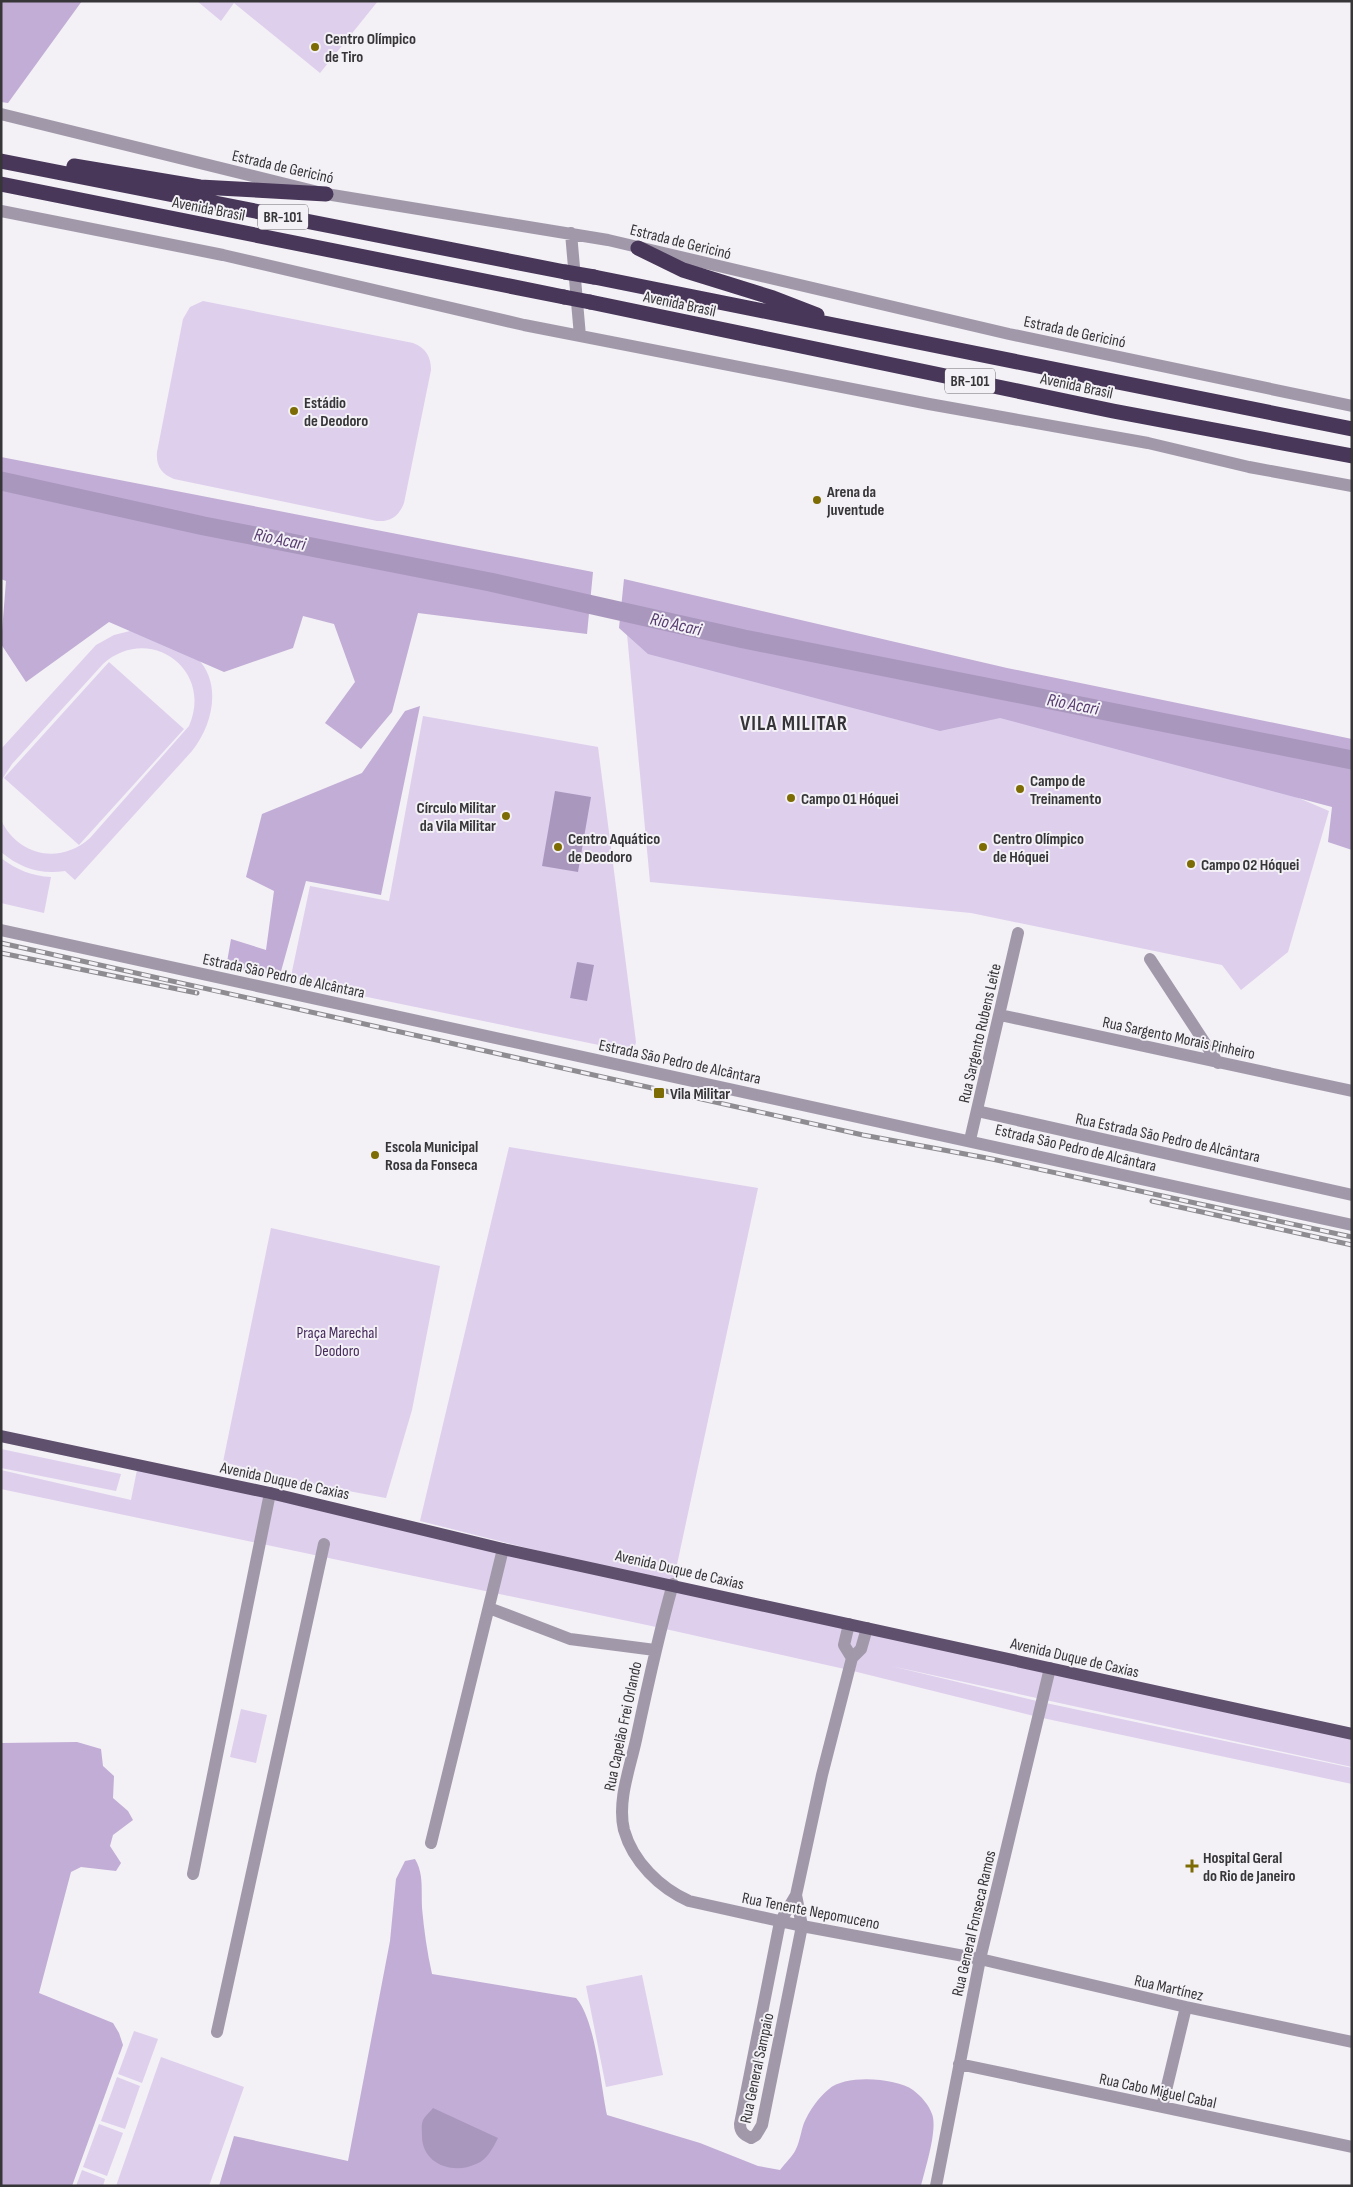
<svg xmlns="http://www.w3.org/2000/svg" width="1353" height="2187" font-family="'Sofia Sans Condensed',sans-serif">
  <rect width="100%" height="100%" fill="#f3f0f6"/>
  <!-- green -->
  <path fill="#decfed" d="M 197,1 L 378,1 L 320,73 L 234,3 L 221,21 Z
    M 203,301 L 413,343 C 426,348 431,357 431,370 L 404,503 C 399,516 391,522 377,521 L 174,479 C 161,474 156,466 157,452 L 183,319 L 190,307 Z
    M 134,630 C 147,636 189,650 197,658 C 223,684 212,726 192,751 L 75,880 L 65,871 C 41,875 20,868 1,852 L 1,820 C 18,856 60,865 90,838 L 189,726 C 214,669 149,623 103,664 L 12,764 L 1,781 L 1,749 L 96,645 L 114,635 Z
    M 627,634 L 1196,754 L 1329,811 L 1288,952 L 1241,990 L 1222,965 L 971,913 L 650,882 Z
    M 109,662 L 184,729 L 79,845 L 4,778 Z
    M 423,716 L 598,747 L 636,1042 L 634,1049 L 628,1051 L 290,981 L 310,886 L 389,901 Z
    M 1,858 C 17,870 32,876 51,877 L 44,913 L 1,903 Z
    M 509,1147 L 758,1188 L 673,1583 L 1352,1732 L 1352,1767 L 891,1666 L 1041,1702 L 1352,1768 L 1352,1784 L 1038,1717 L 849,1670 L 661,1628 L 1,1489 L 1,1470 L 131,1500 L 138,1465 L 595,1565 L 420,1521 Z
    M 271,1228 L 440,1266 L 412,1410 L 386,1498 L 300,1482 L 223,1462 Z
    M 1,1449 L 121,1474 L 116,1491 L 1,1468 Z
    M 241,1709 L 267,1715 L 256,1763 L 230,1757 Z
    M 642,1975 L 663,2075 L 606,2087 L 586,1986 Z
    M 134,2031 L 158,2039 L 142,2083 L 118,2074 Z
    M 161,2057 L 244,2087 L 209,2186 L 116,2186 Z
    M 117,2077 L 140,2086 L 125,2129 L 101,2121 Z
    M 99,2124 L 123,2133 L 107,2176 L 83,2167 Z
    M 82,2170 L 105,2179 L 103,2186 L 76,2186 Z"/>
  <!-- forest -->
  <path fill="#c1add5" d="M 1,1 L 82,1 L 8,103 L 1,102 Z
    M 1,457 L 593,572 L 587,634 L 418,613 L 392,712 L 361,749 L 325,723 L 355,682 L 334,624 L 303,616 L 293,648 L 224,672 L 109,622 L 26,682 L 1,644 L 6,581 L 1,579 Z
    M 624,579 L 1007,668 L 1352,739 L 1352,850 L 1328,842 L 1332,807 L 1000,718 L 940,731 L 648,654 L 619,628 Z
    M 420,706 L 381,895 L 306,881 L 280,975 L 226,968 L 231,939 L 266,950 L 274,891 L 246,877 L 262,814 L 362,773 L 405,711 Z
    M 77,1742 L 101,1749 L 103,1766 L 114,1776 L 113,1798 L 128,1811 L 133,1820 L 113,1835 L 110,1846 L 121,1863 L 116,1871 L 81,1867 L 71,1872 L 39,1993 L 113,2023 L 119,2033 L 123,2045 L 72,2186 L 1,2186 L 1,1743 Z
    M 415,1859 C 424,1874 421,1890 422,1908 C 424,1930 427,1952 432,1974 L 576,1998 C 595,2018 601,2086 607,2115 L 700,2143 L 758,2166 L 780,2170 C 785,2163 793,2156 796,2149 C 800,2141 801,2131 804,2123 C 809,2111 819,2097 829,2089 C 846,2074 896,2078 913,2090 C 921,2096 929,2105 932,2114 C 938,2129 925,2169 921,2186 L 219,2186 L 234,2136 L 348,2161 L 390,1941 L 396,1879 L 405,1861 Z"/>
  <!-- water -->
  <path fill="#aa97be" d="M 555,791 L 591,797 L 578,872 L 542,866 Z
    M 577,962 L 594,965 L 587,1001 L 570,998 Z
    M 433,2108 L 498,2138 C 493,2148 487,2160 476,2164 C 453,2175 422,2164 422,2136 C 422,2131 421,2125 423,2120 C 425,2116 430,2112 433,2108 Z"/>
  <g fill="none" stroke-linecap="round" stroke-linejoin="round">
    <!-- river -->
    <path stroke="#aa97be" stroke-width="19" d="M 1,481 L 204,526 L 490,582 L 744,639 L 1352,760"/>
    <!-- minor -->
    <path stroke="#a199aa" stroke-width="12" d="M 1,114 L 326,194 L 608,240 L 1009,334 L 1352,406
      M 1,211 L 223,255 L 524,325 L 929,404 L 1148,443 L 1249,467 L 1352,486
      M 571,233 L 580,336
      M 1,930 C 451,1028 902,1124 1352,1225
      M 1150,959 L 1218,1063
      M 1000,1015 L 1352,1091
      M 977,1111 L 1352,1195
      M 970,1140 L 1018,933
      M 673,1584 C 658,1636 647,1688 636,1740 C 630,1768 617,1801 624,1830 C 633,1862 660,1888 689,1901 L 802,1926 L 980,1959 L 1186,2007 L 1352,2042
      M 489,1608 L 570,1639 L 655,1650
      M 849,1624 L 844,1645 L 852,1658
      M 431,1843 L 503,1549
      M 193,1874 L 270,1493
      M 796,1895 L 802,1926 L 762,2125 L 756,2135 L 751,2138 C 744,2135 740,2132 740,2124 L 780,1922 L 796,1895 L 822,1775 L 852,1658 L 861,1649 L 867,1628
      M 217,2032 L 324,1544
      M 959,2064 L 1352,2147
      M 1162,2107 L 1186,2007
      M 936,2186 L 980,1959 L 1050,1668"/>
    <!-- major -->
    <path stroke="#5f506e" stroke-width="12" d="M 1,1436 L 270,1493 L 503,1549 L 1352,1734"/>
    <!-- highway -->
    <path stroke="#483759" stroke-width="15" d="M 1,161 L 565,272
      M 74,166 L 200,187 L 326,194
      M 1,184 L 564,297
      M 638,248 L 683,270 L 773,298 L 817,315
      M 594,277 L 1352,429
      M 590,302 L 1113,411 L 1352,456"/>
    <defs>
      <path id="rail" d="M 1,943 L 863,1135 L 992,1159 L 1352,1237
        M 1,953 L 197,993
        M 1152,1201 L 1352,1245"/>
    </defs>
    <!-- rail casing -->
    <use href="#rail" stroke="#8e8c90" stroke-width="5"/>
    <!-- rail -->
    <use href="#rail" stroke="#f3f0f6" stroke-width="3" stroke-dasharray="9" stroke-linecap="butt"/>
    <!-- highway-bridge -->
    <path stroke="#483759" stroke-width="15" d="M 565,272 L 594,277
      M 564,297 L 590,302"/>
  </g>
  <!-- markers -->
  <g fill="#7d6b04" stroke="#f3f0f6" stroke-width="2">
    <circle cx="315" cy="47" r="5"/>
    <circle cx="294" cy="411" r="5"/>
    <circle cx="817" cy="500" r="5"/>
    <circle cx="1020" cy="789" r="5"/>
    <circle cx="791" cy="798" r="5"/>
    <circle cx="506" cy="816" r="5"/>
    <circle cx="558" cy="847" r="5"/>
    <circle cx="983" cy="847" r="5"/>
    <circle cx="1191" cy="864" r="5"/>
    <rect x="653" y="1087" width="12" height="12" rx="2.5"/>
    <circle cx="375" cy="1155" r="5"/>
    <path d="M1189.5 1858.5h5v5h5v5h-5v5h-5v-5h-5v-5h5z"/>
  </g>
  <g text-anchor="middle" stroke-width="4" stroke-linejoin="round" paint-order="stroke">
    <!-- shield labels -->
    <g fill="#f3f0f6" stroke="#6f6d70" stroke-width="1">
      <rect x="258" y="204.5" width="50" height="25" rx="4"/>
      <rect x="945" y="368.5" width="50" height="25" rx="4"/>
    </g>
    <g font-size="15" font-weight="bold" fill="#363537">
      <text x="283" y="222">BR-101</text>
      <text x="970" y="386">BR-101</text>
    </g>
    <!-- poi labels -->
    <g font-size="16" font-weight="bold" fill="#363537" stroke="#f3f0f6" text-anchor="start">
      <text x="325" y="44">Centro Olímpico<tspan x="325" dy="18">de Tiro</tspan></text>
      <text x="304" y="408">Estádio<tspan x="304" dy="18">de Deodoro</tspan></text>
      <text x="827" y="497">Arena da<tspan x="827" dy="18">Juventude</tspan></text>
      <text x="1030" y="786">Campo de<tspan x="1030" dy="18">Treinamento</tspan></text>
      <text x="801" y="804">Campo 01 Hóquei</text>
      <text x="496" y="813" text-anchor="end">Círculo Militar<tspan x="496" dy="18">da Vila Militar</tspan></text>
      <text x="568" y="844">Centro Aquático<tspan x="568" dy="18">de Deodoro</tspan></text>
      <text x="993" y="844">Centro Olímpico<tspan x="993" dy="18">de Hóquei</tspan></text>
      <text x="1201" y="870">Campo 02 Hóquei</text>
      <text x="670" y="1099">Vila Militar</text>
      <text x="385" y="1152">Escola Municipal<tspan x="385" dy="18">Rosa da Fonseca</tspan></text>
      <text x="1203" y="1863">Hospital Geral<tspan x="1203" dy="18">do Rio de Janeiro</tspan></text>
    </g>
    <!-- street labels -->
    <g font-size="16" fill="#363537" stroke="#f3f0f6">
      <text transform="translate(283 166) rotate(13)" y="6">Estrada de Gericinó</text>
      <text transform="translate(209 208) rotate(11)" y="6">Avenida Brasil</text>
      <text transform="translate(681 241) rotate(14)" y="6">Estrada de Gericinó</text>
      <text transform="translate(680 303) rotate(12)" y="6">Avenida Brasil</text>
      <text transform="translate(1075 331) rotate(12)" y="6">Estrada de Gericinó</text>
      <text transform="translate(1077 385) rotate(12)" y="6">Avenida Brasil</text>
      <text transform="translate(284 975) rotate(12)" y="6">Estrada São Pedro de Alcântara</text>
      <text transform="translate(979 1033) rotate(-77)" y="6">Rua Sargento Rubens Leite</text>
      <text transform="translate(1179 1037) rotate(12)" y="6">Rua Sargento Morais Pinheiro</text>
      <text transform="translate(680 1061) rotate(12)" y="6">Estrada São Pedro de Alcântara</text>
      <text transform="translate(1168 1137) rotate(12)" y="6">Rua Estrada São Pedro de Alcântara</text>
      <text transform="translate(1076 1147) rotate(13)" y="6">Estrada São Pedro de Alcântara</text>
      <text transform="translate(285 1480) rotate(12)" y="6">Avenida Duque de Caxias</text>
      <text transform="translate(680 1569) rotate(13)" y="6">Avenida Duque de Caxias</text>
      <text transform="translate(1075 1657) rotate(13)" y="6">Avenida Duque de Caxias</text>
      <text transform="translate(622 1726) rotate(-78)" y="6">Rua Capelão Frei Orlando</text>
      <text transform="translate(811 1910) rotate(11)" y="6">Rua Tenente Nepomuceno</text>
      <text transform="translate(973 1923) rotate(-77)" y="6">Rua General Fonseca Ramos</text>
      <text transform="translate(1169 1987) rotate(13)" y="6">Rua Martínez</text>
      <text transform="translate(756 2068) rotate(-78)" y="6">Rua General Sampaio</text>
      <text transform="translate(1158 2090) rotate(12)" y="6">Rua Cabo Miguel Cabal</text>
    </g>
    <!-- park labels -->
    <g font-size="16" fill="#452a5c" stroke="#f3f0f6">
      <text x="337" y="1338">Praça Marechal<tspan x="337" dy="18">Deodoro</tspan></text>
    </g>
    <!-- water labels -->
    <g font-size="18" font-style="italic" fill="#563b6f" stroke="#f3f0f6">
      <text transform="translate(280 539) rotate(12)" y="6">Rio Acari</text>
      <text transform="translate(676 624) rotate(13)" y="6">Rio Acari</text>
      <text transform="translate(1073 704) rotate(11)" y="6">Rio Acari</text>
    </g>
    <!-- district labels -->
    <g font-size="21" font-weight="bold" letter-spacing="1" fill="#363439" stroke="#f3f0f6">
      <text x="794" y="730">VILA MILITAR</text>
    </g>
  </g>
  <!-- border -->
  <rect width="1353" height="2187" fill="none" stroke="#363537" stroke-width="5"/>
</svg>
